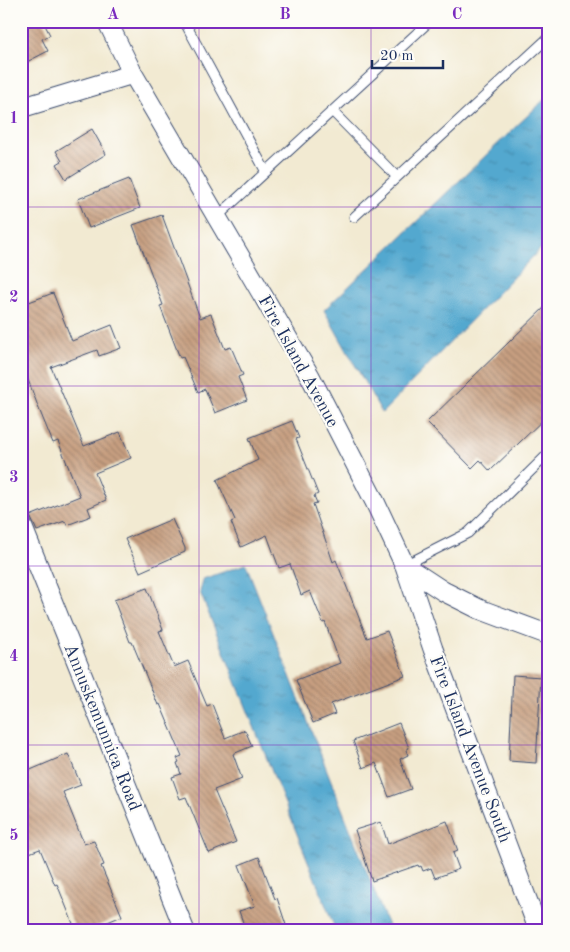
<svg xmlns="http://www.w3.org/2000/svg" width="570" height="952" font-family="'Old Standard TT',serif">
  <defs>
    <pattern id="water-ripples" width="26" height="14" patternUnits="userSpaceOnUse" patternTransform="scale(1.25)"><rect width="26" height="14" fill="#53a8cf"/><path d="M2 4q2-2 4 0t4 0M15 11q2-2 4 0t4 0" fill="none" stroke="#4489ab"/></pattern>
    <pattern id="building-back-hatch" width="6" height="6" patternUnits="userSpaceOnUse" patternTransform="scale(1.25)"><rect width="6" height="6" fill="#c79f80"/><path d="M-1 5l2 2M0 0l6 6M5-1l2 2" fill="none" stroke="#a1826c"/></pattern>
  </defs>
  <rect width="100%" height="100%" fill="#fdfcf7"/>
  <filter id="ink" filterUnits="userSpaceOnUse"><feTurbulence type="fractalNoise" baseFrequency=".02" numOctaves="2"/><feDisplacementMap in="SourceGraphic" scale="10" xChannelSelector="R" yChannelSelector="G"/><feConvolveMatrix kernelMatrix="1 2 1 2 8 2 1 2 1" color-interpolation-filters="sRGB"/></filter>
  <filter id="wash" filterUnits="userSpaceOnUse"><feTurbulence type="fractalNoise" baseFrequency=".0096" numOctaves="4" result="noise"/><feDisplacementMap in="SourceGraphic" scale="20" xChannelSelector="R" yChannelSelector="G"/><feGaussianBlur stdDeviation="1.12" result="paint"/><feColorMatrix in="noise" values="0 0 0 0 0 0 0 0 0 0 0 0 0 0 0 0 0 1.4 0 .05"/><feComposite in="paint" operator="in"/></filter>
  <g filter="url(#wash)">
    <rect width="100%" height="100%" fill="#f2ead2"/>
    <!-- water -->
    <path fill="url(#water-ripples)" stroke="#376c96" d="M 549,95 L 549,240 L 382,413 L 324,310 Z
      M 246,564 L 390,931 L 336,931 L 200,592 L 203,579 Z"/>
    <g id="blocks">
      <!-- building -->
      <path fill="url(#building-back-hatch)" d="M 21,21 L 43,21 L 50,35 L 42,39 L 48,51 L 21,65 Z
        M 92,129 L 106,154 L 66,179 L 57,164 L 62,161 L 56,151 Z
        M 129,179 L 140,208 L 89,228 L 78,199 Z
        M 162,215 L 200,318 L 211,314 L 225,349 L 231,347 L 243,375 L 238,377 L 247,400 L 215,413 L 205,389 L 198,392 L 183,357 L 180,358 L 160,306 L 163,305 L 133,225 Z
        M 53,293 L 72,341 L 112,325 L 121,348 L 99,356 L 97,350 L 51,367 L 84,446 L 120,432 L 131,458 L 95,473 L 106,500 L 88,508 L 91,516 L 67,525 L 65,521 L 37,531 L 30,516 L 80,496 L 58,441 L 53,443 L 39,409 L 21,361 L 21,305 Z
        M 549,303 L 549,414 L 490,471 L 480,460 L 472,468 L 427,422 Z
        M 292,421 L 299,438 L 296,439 L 318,494 L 314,496 L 317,503 L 313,504 L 333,562 L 336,560 L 367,638 L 387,631 L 405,676 L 331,704 L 335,714 L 313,723 L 296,680 L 340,663 L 325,622 L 323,623 L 310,591 L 301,595 L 290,564 L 279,568 L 267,535 L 241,547 L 231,522 L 235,520 L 217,480 L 258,460 L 249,438 Z
        M 172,519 L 185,548 L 185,552 L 140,572 L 125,539 Z
        M 147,588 L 163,630 L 159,631 L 174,667 L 188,661 L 207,706 L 212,704 L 225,738 L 245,730 L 252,746 L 233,754 L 242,779 L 214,790 L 236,842 L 209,853 L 186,797 L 180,799 L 172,777 L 181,774 L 177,763 L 179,762 L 177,758 L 182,756 L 160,704 L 158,705 L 132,642 L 130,642 L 114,600 Z
        M 513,675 L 541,677 L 536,763 L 509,761 Z
        M 399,723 L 409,748 L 406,750 L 408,755 L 400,759 L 411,789 L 389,797 L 376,763 L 363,768 L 353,741 Z
        M 68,754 L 81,785 L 63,792 L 84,844 L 94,841 L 97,848 L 104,865 L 101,866 L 122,916 L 86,931 L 76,931 L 57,884 L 55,885 L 40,849 L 21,856 L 21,774 Z
        M 447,821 L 458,851 L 453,853 L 459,869 L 435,878 L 431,868 L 423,871 L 421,866 L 419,867 L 418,865 L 372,881 L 355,830 L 381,822 L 388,844 Z
        M 259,857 L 275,899 L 277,898 L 288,931 L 246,931 L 239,911 L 255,906 L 239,865 Z"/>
    </g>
  </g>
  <g filter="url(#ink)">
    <use href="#blocks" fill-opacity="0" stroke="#3b4b6f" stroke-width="1"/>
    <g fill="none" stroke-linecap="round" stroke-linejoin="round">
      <defs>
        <path id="lane" d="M 184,21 L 266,172
          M 332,111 L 397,177
          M 217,217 L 430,21
          M 354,217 L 549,37
          M 405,565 L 468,533 L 549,453"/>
        <path id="street" d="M 107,21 L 133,74 L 310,376 L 375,502 L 405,566 L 443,591 L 479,609 L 549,635
          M 21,108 L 133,74
          M 21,523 L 185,931
          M 405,566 L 433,649 L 539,931"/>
      </defs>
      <!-- lane casing -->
      <use href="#lane" stroke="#3b4b6f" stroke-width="11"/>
      <!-- street casing -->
      <use href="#street" stroke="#3b4b6f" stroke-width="21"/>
      <!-- lane -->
      <use href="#lane" stroke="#fff" stroke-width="9"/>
      <!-- street -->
      <use href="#street" stroke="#fff" stroke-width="19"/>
    </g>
  </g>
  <!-- grid -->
  <path fill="none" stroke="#7b2cbf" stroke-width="1" stroke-opacity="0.55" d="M 199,21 L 199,931M 371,21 L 371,931M 21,207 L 549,207M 21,386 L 549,386M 21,566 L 549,566M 21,745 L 549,745"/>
  <g text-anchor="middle" stroke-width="4.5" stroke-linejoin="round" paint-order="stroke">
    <!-- street labels -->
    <g font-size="18" fill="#1b2f5e" stroke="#fdfcf7">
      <text transform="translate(299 361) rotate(61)" y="6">Fire Island Avenue</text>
      <text transform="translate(103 727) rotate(68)" y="6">Annuskemunnica Road</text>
      <text transform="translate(471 749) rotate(69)" y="6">Fire Island Avenue South</text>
    </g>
  </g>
  <!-- margin -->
  <rect width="570" height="952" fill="none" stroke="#fdfcf7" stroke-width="55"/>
  <!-- scale -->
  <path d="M372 60v8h71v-8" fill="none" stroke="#1b2f5e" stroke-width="2.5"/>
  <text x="380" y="60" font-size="15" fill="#1b2f5e" stroke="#fdfcf7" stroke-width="4" paint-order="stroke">20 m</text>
  <rect x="28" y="28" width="514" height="896" fill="none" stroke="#7b2cbf" stroke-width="2"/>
  <g font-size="16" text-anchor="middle" font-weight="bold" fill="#7b2cbf">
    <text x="113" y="19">A</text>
    <text x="285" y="19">B</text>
    <text x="457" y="19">C</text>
    <text x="14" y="123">1</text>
    <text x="14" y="302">2</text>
    <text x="14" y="482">3</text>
    <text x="14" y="661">4</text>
    <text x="14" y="840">5</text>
  </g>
</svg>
